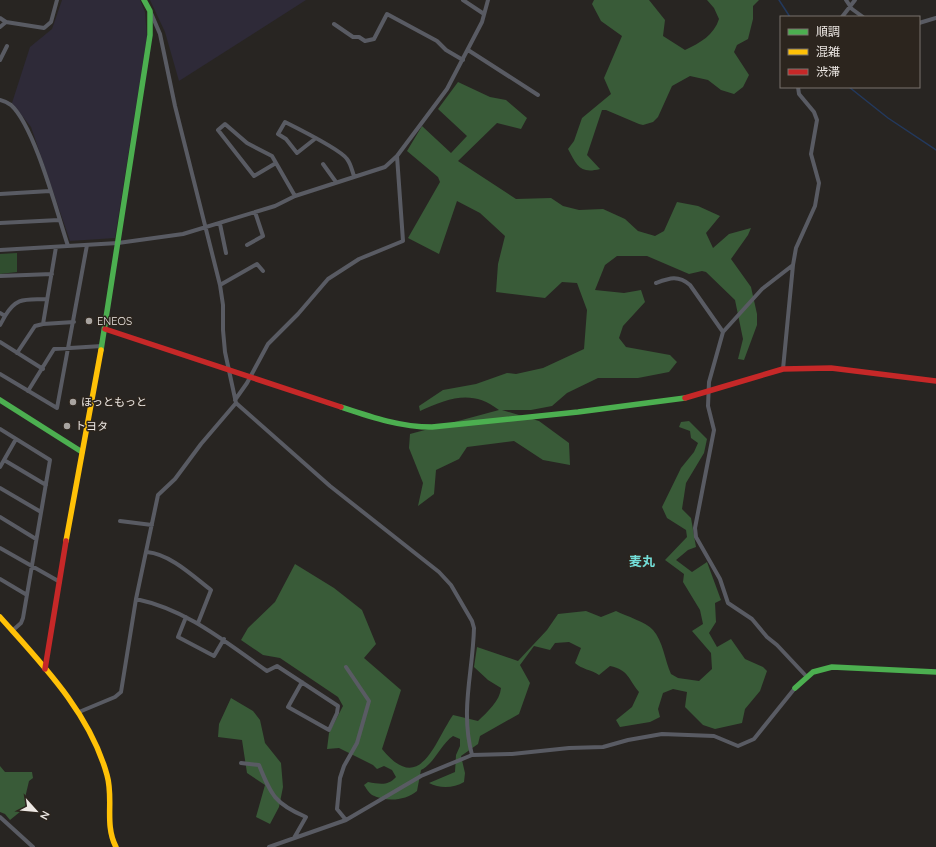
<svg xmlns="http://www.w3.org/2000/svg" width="936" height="847" font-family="Quicksand,'Noto Sans JP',sans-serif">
  <rect width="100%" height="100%" fill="#282522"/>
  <!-- industrial -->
  <path fill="#2e2a38" d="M 62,0 L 140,0 L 145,12 L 147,37 L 115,238 L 70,241 L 31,127 L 12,103 L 30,47 L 52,29 Z
    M 150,0 L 306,0 L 179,81 L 165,32 Z"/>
  <!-- green -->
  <path fill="#304e2f" d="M 17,253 L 17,272 L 0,274 L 0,254 Z"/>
  <!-- forest -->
  <path fill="#395b38" d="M 594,0 L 649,0 L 665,20 L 663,36 L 685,50 C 700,43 714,35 719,19 L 714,8 L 707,0 L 759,0 L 753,6 L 753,19 L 748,39 L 737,45 L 734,52 L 749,75 L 743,87 L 734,94 L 721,90 L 708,80 L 690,76 L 672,86 L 658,117 L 653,122 L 643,125 L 639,124 L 606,110 L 602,110 L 587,155 L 600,169 C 580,174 577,166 568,149 L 574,141 L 582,118 L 611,94 L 604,78 L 622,36 L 601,21 L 592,4 Z
    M 458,82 L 490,97 L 506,100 L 527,118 L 521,129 L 497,123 L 458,161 L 516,199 L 551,198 L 563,206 L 579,210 L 603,209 L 625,219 L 638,231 L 655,236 L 664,231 L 677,202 L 698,206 L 720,216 L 706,233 L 713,248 L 729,234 L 751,228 L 748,235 L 731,259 L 751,287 L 757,314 L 757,325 L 744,360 L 738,359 L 743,339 L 735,300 L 706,272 L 702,271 L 689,274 L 647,256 L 617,256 L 605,265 L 595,290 L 624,293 L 641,290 L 645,302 L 623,326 L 619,338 L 626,347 L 670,355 L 677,362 L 669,372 L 638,378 L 598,378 L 567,393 L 552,406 L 531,410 L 502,410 L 539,421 L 569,443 L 570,465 L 543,460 L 514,441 L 467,447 L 459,459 L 436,470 L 434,494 L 418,506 L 423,483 L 409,448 L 410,434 L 499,410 C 472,389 449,398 420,411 L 419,406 L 443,390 L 476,384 L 507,373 L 516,374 L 543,368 L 584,349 L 587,310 L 577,283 L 562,282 L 545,298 L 496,292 L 498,264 L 505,236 L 480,213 L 457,201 L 439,254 L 408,238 L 440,182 L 438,177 L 407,151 L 422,126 L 451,153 L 467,136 L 438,109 Z
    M 689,421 L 707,439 L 704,453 L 686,483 L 682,509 L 691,518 L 696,547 L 688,550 L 676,560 L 692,572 L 707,562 L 721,600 L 715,603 L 716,622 L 709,633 L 717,647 L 731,639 L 745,659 L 763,667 L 767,671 L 760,691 L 745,709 L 742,723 L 715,729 L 703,725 L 685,707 L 687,692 L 673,689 L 663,693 L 658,709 L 660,717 L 650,722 L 620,727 L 616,720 L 632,707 L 639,692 C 628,679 629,670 610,666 L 599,675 C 592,670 581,669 575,663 L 581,648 L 569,642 L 555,643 L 550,650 L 534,646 L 520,665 L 530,683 L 519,714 L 480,736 L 478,744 L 461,756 L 465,773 L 464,782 C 454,788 440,789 429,783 L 455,772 L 456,755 L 460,746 L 460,739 L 453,736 C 440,745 435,763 421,770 L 417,791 C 405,801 386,802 372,795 C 369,793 366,788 364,785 L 368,782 C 380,784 388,786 396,777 L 392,770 L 384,766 L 377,769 L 373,765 L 339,748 L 327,749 L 329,733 L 343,706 L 338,697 L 280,658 L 263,655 L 241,640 L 248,628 L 275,602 L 295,564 L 334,588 L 362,610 L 376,644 L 364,658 L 401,690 L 382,749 C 420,796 434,743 453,715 L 478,721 C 487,712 500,701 501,688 L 488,680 L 474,667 L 477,647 L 518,661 L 547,630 L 558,614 L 586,611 L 601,617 L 616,611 C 626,616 646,622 653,630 C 663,641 665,661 671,674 L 678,678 L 699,681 L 712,669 L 711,653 L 692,631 L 703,624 L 700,610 L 683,582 L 684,574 L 665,560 L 687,537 L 686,530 L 667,518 L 662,507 L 681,468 L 694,452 L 698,443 L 691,438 L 690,431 L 679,427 L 681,422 Z
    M 231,698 L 253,711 L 260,720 L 265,743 L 281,763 L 283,787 L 279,807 L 270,824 L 256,817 L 265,785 L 247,773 L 242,740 L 218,737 L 219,724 Z
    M 0,766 L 5,772 L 32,772 L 33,778 L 29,781 L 25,798 L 26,807 L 10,820 L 5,814 L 0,812 Z"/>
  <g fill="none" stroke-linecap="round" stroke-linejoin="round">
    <!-- stream -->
    <path stroke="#23395d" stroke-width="1.5" d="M 779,0 L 790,17
      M 849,87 L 888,118 L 936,150"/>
    <!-- street -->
    <path stroke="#595b63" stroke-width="4" d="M 463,0 L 484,14
      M 846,0 L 852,9 L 863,17
      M 151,13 L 160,34 L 175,106 L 220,285 L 223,305 L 223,330 L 225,352 L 236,403 L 330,486 L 439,572 L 451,585 L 472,621 L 474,628 C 473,672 460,710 472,755
      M 842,17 L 855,0
      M 0,18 L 6,22
      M 919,23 L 936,18
      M 334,24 L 353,37 L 359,37 L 365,41 L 374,39 L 387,14 L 437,41 L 446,50 L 463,60
      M 0,27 L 6,22 L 44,28 L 51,22 L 57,0
      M 468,50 L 538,95
      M 0,60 L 7,46
      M 0,100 C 4,101 8,103 11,105 C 35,127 57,213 68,246
      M 316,138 L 297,153 L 286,139 L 278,134 L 285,122 C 297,128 341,150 347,159 C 351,164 352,171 354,176
      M 276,163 L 254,176 L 218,130 L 225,124 L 247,143 L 272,156 L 295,196
      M 323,164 L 336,182
      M 0,194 L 50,191
      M 0,223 L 59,220
      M 220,224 L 226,253
      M 247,245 L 263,236 L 255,212
      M 0,250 L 118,243 L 183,234 L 275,206 L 295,196 L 385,167 L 397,156 L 447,89 L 482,22 L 488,0
      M 793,265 L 762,289 L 723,332 L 709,382 L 708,406 L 714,430 L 695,528 L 696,537 L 720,579 L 728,603 L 752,619 L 767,637 L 777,645 L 807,677
      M 0,276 L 52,274
      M 656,283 C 670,278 678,275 690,285 L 723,332
      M 220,285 L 257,264 L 263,271
      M 0,313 L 5,316 L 0,325
      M 5,316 C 17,296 26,300 47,299
      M 43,324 L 56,247
      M 0,342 L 43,369
      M 17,353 L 35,326 L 43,324 L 74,322
      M 783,369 L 793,265 L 796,248 L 815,206 L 819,183 L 811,154 L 817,120 L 814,112 L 799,94 L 798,87
      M 0,374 L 57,408 L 87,245
      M 28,391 L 54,349 L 102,346
      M 235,400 L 247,383 L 268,344 L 298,314 L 328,279 L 359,259 L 403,241 L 397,156
      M 0,429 L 50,460 L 23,618 L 21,623 L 12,631
      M 4,460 L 46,485
      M 0,467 L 16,439
      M 0,488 L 41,512
      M 0,517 L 36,539
      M 120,521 L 152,525
      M 0,548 L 60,582
      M 147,552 C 170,554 193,576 211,590 L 198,623
      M 0,579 L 27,595
      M 136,599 C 188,610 225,642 267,671 L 277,666 L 338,706 L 337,713 L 329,730 L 288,707 L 302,682
      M 186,617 L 178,637 L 214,656 L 224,639
      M 346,667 L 369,701 L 357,743 L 344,766 L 340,778 L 337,809 L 346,820
      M 79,712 L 115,697 L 121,692 L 136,599 L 158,495 L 175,479 L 201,444 L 236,403
      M 241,763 L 259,765 C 271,795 275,804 306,817 L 294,838
      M 0,817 L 33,847
      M 269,847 L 346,820 L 421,776 L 472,755 L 512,754 L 569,748 L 603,747 L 628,740 L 662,734 L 714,736 L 738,746 L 754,739 L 795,688"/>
    <!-- fast -->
    <path stroke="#4caf50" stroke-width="5.5" d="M 101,350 L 150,35 L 150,11 L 144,0
      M 0,400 L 82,452
      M 341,407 C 371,417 400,427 432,427 L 578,412 L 685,398
      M 795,688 L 813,672 L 832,667 L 936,672"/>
    <!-- slow -->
    <path stroke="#ffc107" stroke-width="5.5" d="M 66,541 L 101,350
      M 0,617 C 42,664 90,713 107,775 C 114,799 104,824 116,847"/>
    <!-- jam -->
    <path stroke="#c62828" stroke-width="5.5" d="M 105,329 L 341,407
      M 685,398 L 783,369 L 831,368 L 936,381
      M 45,669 L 66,541"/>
  </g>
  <!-- markers -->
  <g fill="#a8a4a0" stroke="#2c251e" stroke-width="1.5">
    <circle cx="89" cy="321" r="4"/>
    <circle cx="73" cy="402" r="4"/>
    <circle cx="67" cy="426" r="4"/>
  </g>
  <g text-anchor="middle" stroke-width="3" stroke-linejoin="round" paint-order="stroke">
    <!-- poi labels -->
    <g font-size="11" fill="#ede8e4" stroke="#2c251e" text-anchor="start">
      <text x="97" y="325">ENEOS</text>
      <text x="81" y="406">ほっともっと</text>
      <text x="75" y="430">トヨタ</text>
    </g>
    <!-- quarter labels -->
    <g font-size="13" font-weight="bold" fill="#73ded9" stroke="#2c251e">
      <text x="642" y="566">麦丸</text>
    </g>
  </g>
  <!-- legend -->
  <rect x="780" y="16" width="140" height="72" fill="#2c251e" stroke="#79736d"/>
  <rect x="788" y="29" width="20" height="6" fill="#4caf50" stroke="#79736d"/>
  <text x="816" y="36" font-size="12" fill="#ede8e4">順調</text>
  <rect x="788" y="49" width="20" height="6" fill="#ffc107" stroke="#79736d"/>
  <text x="816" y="56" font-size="12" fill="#ede8e4">混雑</text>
  <rect x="788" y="69" width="20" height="6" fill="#c62828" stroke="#79736d"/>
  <text x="816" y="76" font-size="12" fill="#ede8e4">渋滞</text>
  <!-- north arrow -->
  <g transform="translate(36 811) rotate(117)" stroke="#2c251e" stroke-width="3" paint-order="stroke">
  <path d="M0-3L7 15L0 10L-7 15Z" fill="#ede8e4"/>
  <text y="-6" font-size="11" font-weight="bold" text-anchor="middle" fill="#ede8e4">N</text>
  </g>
</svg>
